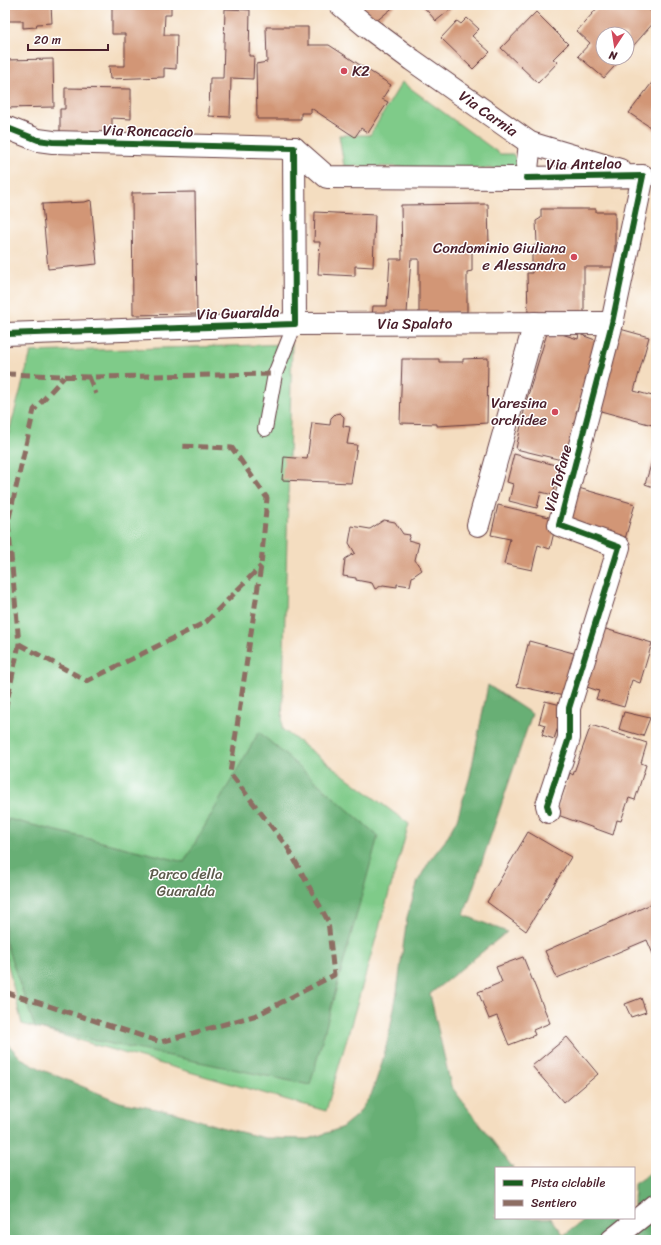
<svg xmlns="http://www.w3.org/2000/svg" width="661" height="1245" font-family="Sriracha,sans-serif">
  <rect width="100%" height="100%" fill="#fff"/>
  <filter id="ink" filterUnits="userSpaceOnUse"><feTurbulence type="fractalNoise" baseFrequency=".025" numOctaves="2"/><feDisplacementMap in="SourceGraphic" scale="8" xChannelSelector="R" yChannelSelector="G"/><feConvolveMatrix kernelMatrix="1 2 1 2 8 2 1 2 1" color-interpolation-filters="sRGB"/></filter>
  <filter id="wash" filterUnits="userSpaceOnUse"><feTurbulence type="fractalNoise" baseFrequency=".012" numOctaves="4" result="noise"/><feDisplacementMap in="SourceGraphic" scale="16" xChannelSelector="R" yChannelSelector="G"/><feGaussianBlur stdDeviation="0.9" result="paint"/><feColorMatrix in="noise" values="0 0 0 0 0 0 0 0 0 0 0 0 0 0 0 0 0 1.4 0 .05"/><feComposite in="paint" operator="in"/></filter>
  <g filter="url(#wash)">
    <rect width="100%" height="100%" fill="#f4ddc0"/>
    <!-- green -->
    <path fill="#7fcb89" stroke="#64755a" d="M 402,82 L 500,154 L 513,154 L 518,163 L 514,169 L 344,166 L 339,135 L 370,135 Z
      M 292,344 L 282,729 L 409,824 L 326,1111 L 22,1024 L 5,952 L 5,447 L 31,352 Z"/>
    <!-- forest -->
    <path fill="#67af75" stroke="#586750" d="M 488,685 L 532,714 L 464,915 L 507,932 L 430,994 L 451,1086 L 513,1168 L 496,1168 L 496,1218 L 551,1218 L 564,1235 L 587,1218 L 634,1218 L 634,1184 L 656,1169 L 656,1240 L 5,1240 L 5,1041 L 21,1058 L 45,1071 L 120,1102 L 177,1113 L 220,1127 L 265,1138 L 309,1139 L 341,1128 L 357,1115 L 371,1095 L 381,1066 L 389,1035 L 397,992 L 407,917 L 418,881 L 430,860 L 445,841 L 457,819 L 470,776 Z
      M 259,732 L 378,836 L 310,1085 L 35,1028 L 5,941 L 5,845 L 8,819 L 184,862 Z"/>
    <g id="blocks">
      <!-- building -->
      <path fill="#d29676" d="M 5,5 L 51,5 L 52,23 L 37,24 L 36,27 L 23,28 L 23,21 L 5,21 Z
        M 112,5 L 171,5 L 171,15 L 165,15 L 164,35 L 177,35 L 176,69 L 164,68 L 164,77 L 110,79 L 109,66 L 125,66 L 125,34 L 112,34 Z
        M 355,5 L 396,5 L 374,23 Z
        M 422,5 L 456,5 L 436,21 Z
        M 600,5 L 644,5 L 656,16 L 656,20 L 627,53 L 627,34 L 603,34 L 603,58 L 622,58 L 604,78 L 578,56 L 590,43 L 577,31 Z
        M 225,9 L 250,10 L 249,56 L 254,56 L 253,79 L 231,78 L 230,117 L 209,116 L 210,78 L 223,78 Z
        M 536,12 L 568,44 L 553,59 L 558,62 L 538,83 L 501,48 Z
        M 467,18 L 479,29 L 472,36 L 490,52 L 473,69 L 441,38 L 457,21 L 461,24 Z
        M 266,27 L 308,27 L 308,45 L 329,45 L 391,85 L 382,99 L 388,102 L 368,133 L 361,128 L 355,137 L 311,108 L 311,113 L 301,113 L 301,119 L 257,119 L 256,64 L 267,62 Z
        M 53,59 L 54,107 L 5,108 L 5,60 Z
        M 654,80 L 656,81 L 656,131 L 629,113 Z
        M 65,88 L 131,89 L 131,119 L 112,118 L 112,139 L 60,138 L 60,109 L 65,109 Z
        M 195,192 L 197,314 L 133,315 L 132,193 Z
        M 91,200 L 97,264 L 48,269 L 42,204 L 85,202 Z
        M 488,204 L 489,246 L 472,246 L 472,271 L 467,272 L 467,312 L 419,313 L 419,259 L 411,259 L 407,313 L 387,312 L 386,319 L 372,317 L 373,306 L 387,306 L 390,259 L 402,259 L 401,205 Z
        M 541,209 L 596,209 L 596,212 L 615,212 L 615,267 L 584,267 L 584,316 L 528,317 L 527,273 L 532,273 L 532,247 L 537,244 L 536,221 L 541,218 Z
        M 315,212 L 375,215 L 373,267 L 355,266 L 355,276 L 318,274 L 320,242 L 314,242 Z
        M 620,329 L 649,337 L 634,391 L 656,397 L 656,426 L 597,410 Z
        M 548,330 L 578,339 L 579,334 L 598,341 L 576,413 L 585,416 L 570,462 L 516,449 L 526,402 Z
        M 488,358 L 487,423 L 437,426 L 437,424 L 400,423 L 402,359 L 439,359 L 439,362 L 463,362 L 463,359 Z
        M 340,413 L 344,417 L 343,426 L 350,427 L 347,444 L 357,445 L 351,483 L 282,480 L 284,457 L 307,459 L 312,423 L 330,425 L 331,418 L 335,414 Z
        M 656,449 L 656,488 L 645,484 Z
        M 514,454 L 559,466 L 553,495 L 541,492 L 537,508 L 509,501 L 513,484 L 507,482 Z
        M 575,487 L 635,504 L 625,539 L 565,522 Z
        M 498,505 L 557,519 L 550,549 L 538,545 L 532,570 L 504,564 L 510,539 L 491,535 Z
        M 384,520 L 395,522 L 403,534 L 410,535 L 408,540 L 419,543 L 415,560 L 422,570 L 412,577 L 410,586 L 397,584 L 397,587 L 383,585 L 375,589 L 372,583 L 356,580 L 356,578 L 343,576 L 345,559 L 355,553 L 349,543 L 352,526 L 370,529 Z
        M 599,627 L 652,643 L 640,683 L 632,680 L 624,707 L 596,699 L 599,691 L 581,685 Z
        M 529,641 L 577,654 L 564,696 L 517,686 Z
        M 545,701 L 565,706 L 554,739 L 542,735 L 545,725 L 539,723 Z
        M 624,712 L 650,718 L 643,736 L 619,729 Z
        M 591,725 L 647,743 L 641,763 L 646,765 L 635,800 L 629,798 L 621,821 L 617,820 L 613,835 L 555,814 L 570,773 L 573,775 Z
        M 528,832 L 571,857 L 526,931 L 487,902 Z
        M 656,902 L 656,961 L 647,940 L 557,978 L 545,951 Z
        M 523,957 L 550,1023 L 533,1030 L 535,1035 L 509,1045 L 497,1016 L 489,1019 L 478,992 L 502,982 L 496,967 Z
        M 641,998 L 646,1012 L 631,1017 L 625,1004 Z
        M 567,1037 L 598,1074 L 564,1103 L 532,1066 Z"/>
    </g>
  </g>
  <g filter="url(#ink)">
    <use href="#blocks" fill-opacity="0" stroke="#643c41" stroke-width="1"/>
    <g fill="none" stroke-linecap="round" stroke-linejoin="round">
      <defs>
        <path id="lane" d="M 265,429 L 275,374 L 295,324"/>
        <g id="street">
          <path id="s1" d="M 341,5 L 366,26 L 412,60 L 530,143 L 620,170"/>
          <path d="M 5,127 L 38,140 L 53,142 L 294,148"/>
          <path d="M 294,148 L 327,177 L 526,178 L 530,143"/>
          <path d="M 526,178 L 643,176 L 612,323 L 559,525 L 619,547 L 569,708 L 569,738 L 547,805 L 549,812"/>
          <path id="s2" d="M 295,324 L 612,323"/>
          <path d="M 5,334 L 295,324 L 294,148"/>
          <path d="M 478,525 L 535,323"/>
          <path d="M 612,1240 L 656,1205"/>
        </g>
      </defs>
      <!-- lane casing -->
      <use href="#lane" stroke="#643c41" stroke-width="16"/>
      <!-- street casing -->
      <use href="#street" stroke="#643c41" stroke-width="24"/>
      <!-- lane -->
      <use href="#lane" stroke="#fff" stroke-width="14"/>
      <!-- street -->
      <use href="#street" stroke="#fff" stroke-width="22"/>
      <!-- quiet -->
      <path stroke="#8d6e63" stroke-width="5" stroke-dasharray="10 5" stroke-linecap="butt" d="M 5,374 L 89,377 L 275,374
        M 89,377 L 96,394
        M 19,644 L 87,681 L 206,622 L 261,566
        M 5,711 L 19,644 L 8,522 L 34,410 L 64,377
        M 5,992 L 161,1042 L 257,1015 L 334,975 L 328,921 L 288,848 L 230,773 L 261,566 L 267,498 L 232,448 L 179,446"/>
      <defs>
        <path id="cycleway" d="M 5,127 L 38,140 L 53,142 L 294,148 L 295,324 L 5,334
          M 526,178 L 643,176 L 612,323 L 559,525 L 619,547 L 569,708 L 569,738 L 547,805 L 549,812"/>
      </defs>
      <!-- cycleway casing -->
      <use href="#cycleway" stroke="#fff" stroke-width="8"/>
      <!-- cycleway -->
      <use href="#cycleway" stroke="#1b5e20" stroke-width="6"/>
    </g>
  </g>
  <!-- markers -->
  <g fill="#d1495b" stroke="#fff" stroke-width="1.5">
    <circle cx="344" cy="71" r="4"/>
    <circle cx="574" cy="257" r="4"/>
    <circle cx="555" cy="412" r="4"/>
  </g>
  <g text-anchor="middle" stroke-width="3" stroke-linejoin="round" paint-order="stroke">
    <!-- poi labels -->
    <g font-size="15" fill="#4a1f2b" stroke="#fff" text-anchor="end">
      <text x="352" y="76" text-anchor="start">K2</text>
      <text x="566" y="253">Condominio Giuliana<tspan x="566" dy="17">e Alessandra</tspan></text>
      <text x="547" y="408">Varesina<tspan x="547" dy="17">orchidee</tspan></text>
    </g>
    <!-- street labels -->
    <g font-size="15" fill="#4a1f2b" stroke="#fff">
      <text dy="5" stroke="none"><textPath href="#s1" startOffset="183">Via Carnia</textPath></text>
      <text transform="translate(148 131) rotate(1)" y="5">Via Roncaccio</text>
      <text transform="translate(584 164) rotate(-1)" y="5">Via Antelao</text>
      <text transform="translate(238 313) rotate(-2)" y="5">Via Guaralda</text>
      <text dy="5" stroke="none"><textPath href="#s2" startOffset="120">Via Spalato</textPath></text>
      <text transform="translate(558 478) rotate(-75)" y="5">Via Tofane</text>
    </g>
    <!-- park labels -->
    <g font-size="15" fill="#5d5b4c" stroke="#fff">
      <text x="186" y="879">Parco della<tspan x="186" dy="17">Guaralda</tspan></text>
    </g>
  </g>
  <!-- margin -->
  <rect width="661" height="1245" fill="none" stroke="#fff" stroke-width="20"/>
  <!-- legend -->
  <rect x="495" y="1167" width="140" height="52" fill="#ffffff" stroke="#b7a5aa"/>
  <rect x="503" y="1180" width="20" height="6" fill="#1b5e20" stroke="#b7a5aa"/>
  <text x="531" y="1187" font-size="12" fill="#4a1f2b">Pista ciclabile</text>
  <rect x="503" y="1200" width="20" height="6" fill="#8d6e63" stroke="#b7a5aa"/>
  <text x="531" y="1207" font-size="12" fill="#4a1f2b">Sentiero</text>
  <!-- north arrow -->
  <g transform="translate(615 46) rotate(192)"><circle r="19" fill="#ffffff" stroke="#b7a5aa"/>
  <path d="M0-3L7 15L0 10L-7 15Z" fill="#d1495b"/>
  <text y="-6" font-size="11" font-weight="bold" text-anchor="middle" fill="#4a1f2b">N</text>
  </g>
  <!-- scale -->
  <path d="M28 44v6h80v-6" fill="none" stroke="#4a1f2b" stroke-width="2"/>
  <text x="34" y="44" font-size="12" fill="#4a1f2b" stroke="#ffffff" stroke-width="3" paint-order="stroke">20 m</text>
</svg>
